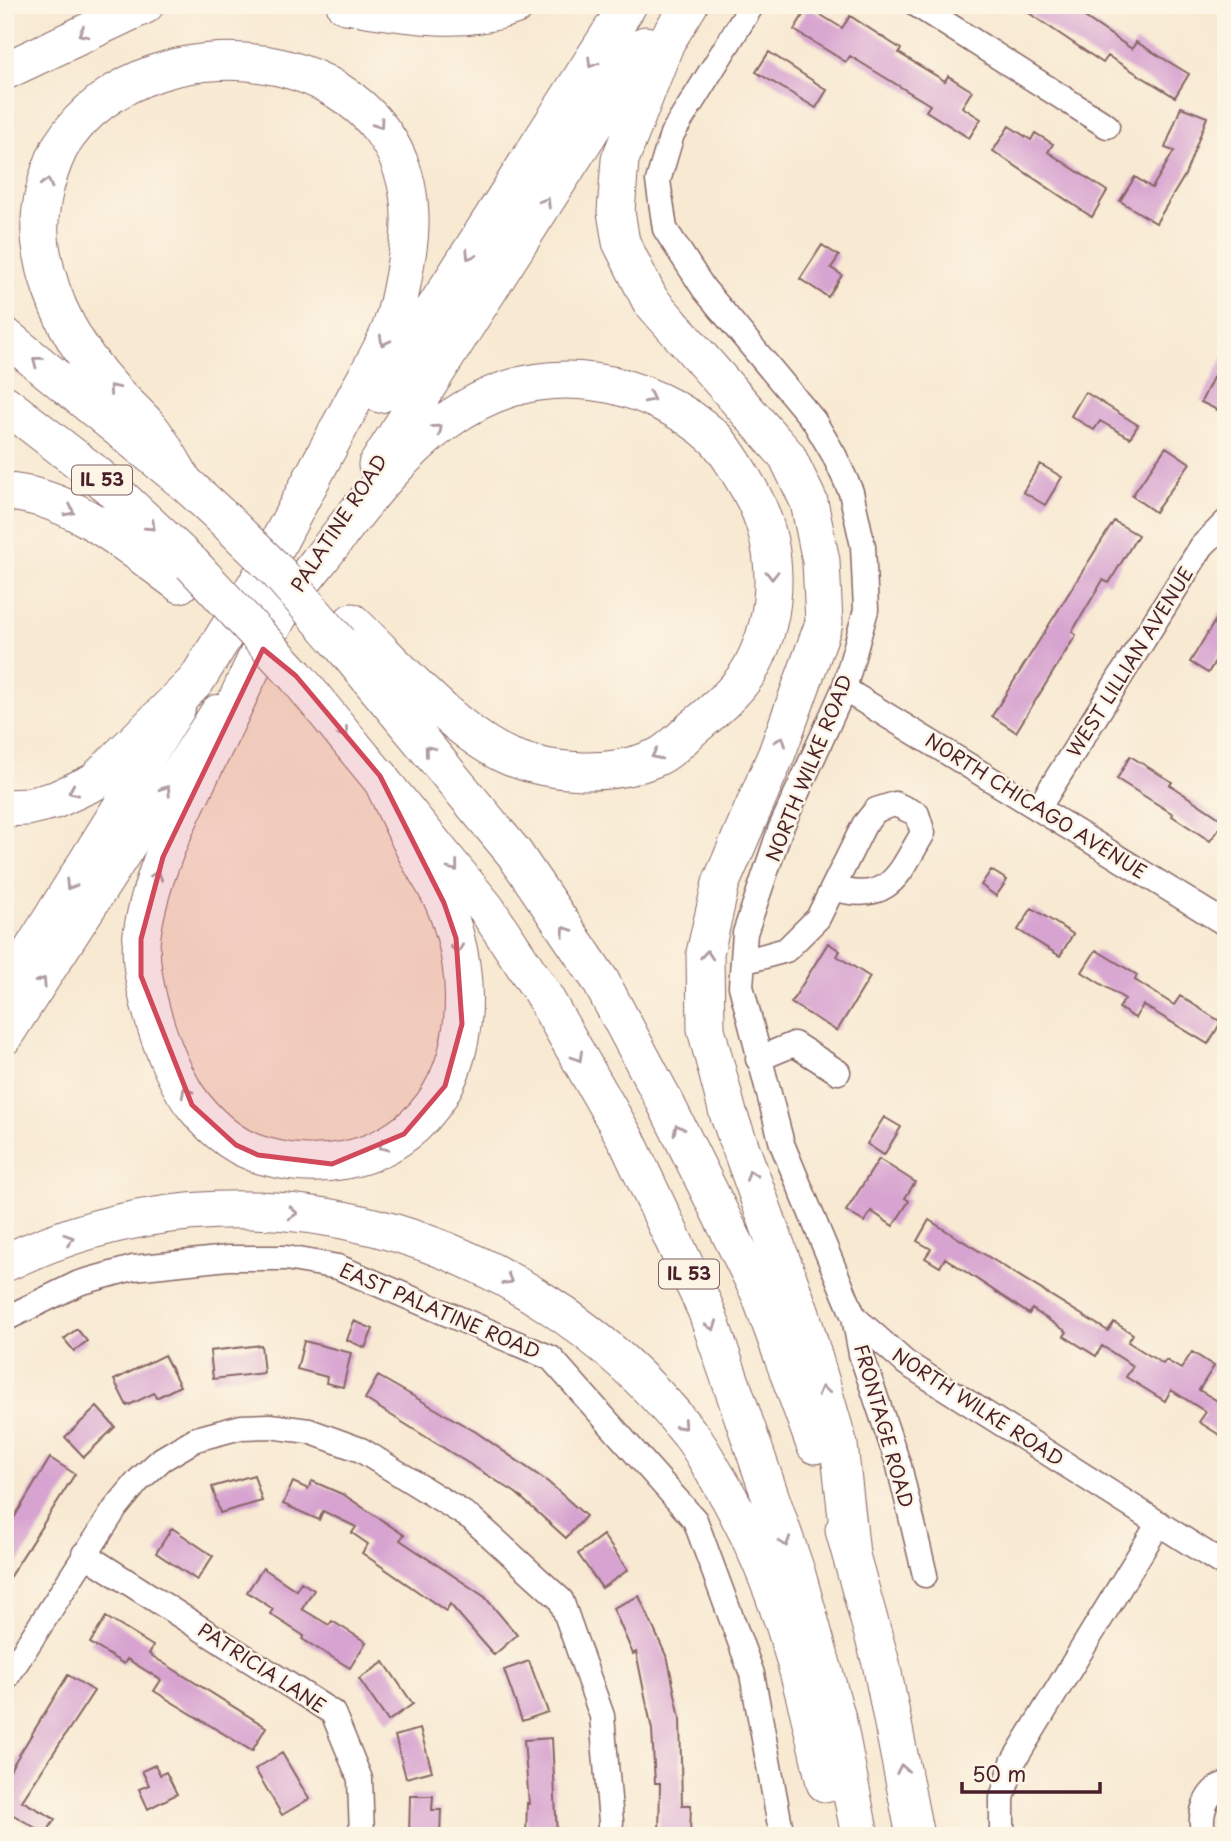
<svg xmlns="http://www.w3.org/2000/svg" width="1231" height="1841" font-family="'Playpen Sans',sans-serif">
  <rect width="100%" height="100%" fill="#fcf5e5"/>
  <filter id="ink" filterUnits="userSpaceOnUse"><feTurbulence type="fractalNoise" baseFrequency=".0143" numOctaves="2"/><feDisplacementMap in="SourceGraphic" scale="14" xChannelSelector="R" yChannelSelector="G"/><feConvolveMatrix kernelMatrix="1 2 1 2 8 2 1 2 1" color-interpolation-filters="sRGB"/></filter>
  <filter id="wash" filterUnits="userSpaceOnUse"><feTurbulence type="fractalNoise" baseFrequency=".00686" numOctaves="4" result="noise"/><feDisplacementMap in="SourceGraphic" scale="28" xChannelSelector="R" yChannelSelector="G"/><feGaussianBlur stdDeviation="1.57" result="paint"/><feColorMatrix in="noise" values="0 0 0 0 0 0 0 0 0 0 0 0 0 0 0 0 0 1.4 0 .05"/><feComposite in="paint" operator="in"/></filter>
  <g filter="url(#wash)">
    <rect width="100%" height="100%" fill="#f8e9d2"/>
    <g id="blocks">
      <!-- building -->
      <path fill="#d7a3d0" d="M 1017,5 L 1067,5 L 1132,49 L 1136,42 L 1189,74 L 1175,97 L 1108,56 L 1103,63 Z
        M 808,7 L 842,28 L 850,16 L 901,49 L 899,53 L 945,81 L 948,76 L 972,91 L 962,107 L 981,119 L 969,138 L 926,111 L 930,105 L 850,56 L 846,62 L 794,30 Z
        M 769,52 L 827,90 L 816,108 L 756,72 Z
        M 1181,107 L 1207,117 L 1185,175 L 1156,223 L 1120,201 L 1135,177 L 1152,188 L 1174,151 L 1165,148 Z
        M 1009,126 L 1031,140 L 1035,133 L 1053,144 L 1048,152 L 1107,191 L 1092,217 L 993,151 Z
        M 822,245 L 839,256 L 831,268 L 842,275 L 828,297 L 800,279 Z
        M 1226,351 L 1226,403 L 1221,412 L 1201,402 Z
        M 1085,392 L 1138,425 L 1130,438 L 1100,421 L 1094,430 L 1071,416 Z
        M 1166,447 L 1190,463 L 1155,512 L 1132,496 Z
        M 1040,464 L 1062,477 L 1045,505 L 1023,492 Z
        M 1114,521 L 1138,535 L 1109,583 L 1103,580 L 1072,632 L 1076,635 L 1016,732 L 992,716 Z
        M 1226,603 L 1226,643 L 1208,673 L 1190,662 Z
        M 1130,756 L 1172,782 L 1170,785 L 1224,821 L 1210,841 L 1172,816 L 1173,814 L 1117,779 Z
        M 991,870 L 1007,880 L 996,896 L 981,885 Z
        M 1032,908 L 1073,934 L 1060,956 L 1018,930 Z
        M 828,943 L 840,951 L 837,956 L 870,977 L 837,1031 L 791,1003 Z
        M 1096,950 L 1137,975 L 1135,980 L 1174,1005 L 1180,996 L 1221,1022 L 1208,1044 L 1143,1005 L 1135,1018 L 1119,1008 L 1125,999 L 1082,972 Z
        M 884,1117 L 901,1127 L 884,1155 L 867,1144 Z
        M 879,1159 L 915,1182 L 905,1198 L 909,1201 L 893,1226 L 871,1211 L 864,1222 L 846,1211 Z
        M 929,1220 L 1108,1331 L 1114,1322 L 1133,1334 L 1128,1342 L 1163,1364 L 1166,1360 L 1181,1369 L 1192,1352 L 1214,1366 L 1199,1390 L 1226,1406 L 1226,1439 L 1199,1422 L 1206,1412 L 1171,1390 L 1165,1401 L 1126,1377 L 1133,1366 L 1102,1346 L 1096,1356 L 1064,1336 L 1067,1332 L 1032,1309 L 1029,1314 L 945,1258 L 940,1267 L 925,1258 L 931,1249 L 917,1241 Z
        M 354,1321 L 373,1329 L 365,1348 L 347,1340 Z
        M 77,1329 L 87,1341 L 74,1351 L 64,1339 Z
        M 304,1341 L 351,1353 L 343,1387 L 326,1383 L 327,1377 L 297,1369 Z
        M 261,1345 L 264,1373 L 213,1379 L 210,1351 Z
        M 164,1355 L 180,1386 L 156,1398 L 154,1393 L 127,1406 L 114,1380 Z
        M 378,1376 L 476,1432 L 548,1482 L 586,1516 L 566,1538 L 516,1493 L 365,1399 Z
        M 97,1407 L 115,1427 L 84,1457 L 65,1437 Z
        M 50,1458 L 75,1474 L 5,1584 L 5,1533 Z
        M 254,1475 L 262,1501 L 220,1513 L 212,1487 Z
        M 312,1481 L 344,1495 L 404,1535 L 400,1540 L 485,1597 L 517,1635 L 494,1655 L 450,1604 L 446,1611 L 362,1553 L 368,1544 L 352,1533 L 356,1527 L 323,1511 L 319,1520 L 283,1504 L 293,1482 L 308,1489 Z
        M 172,1528 L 213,1556 L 197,1580 L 156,1553 Z
        M 603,1535 L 628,1570 L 602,1588 L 578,1554 Z
        M 263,1568 L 296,1590 L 301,1582 L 314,1590 L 302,1609 L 329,1625 L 332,1621 L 366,1642 L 350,1668 L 302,1639 L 304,1636 L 270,1614 L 273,1609 L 247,1592 Z
        M 639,1596 L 668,1660 L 680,1718 L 682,1805 L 691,1805 L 690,1836 L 659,1836 L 660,1783 L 655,1783 L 652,1730 L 636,1652 L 633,1654 L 613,1608 Z
        M 106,1617 L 153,1646 L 149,1654 L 266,1727 L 252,1751 L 154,1691 L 161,1680 L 127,1659 L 124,1664 L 90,1643 Z
        M 529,1661 L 548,1712 L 522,1721 L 504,1670 Z
        M 384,1662 L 413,1704 L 388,1721 L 359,1679 Z
        M 68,1675 L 94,1691 L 22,1801 L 55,1819 L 46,1834 L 5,1810 L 5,1778 Z
        M 420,1729 L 432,1771 L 406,1778 L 395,1736 Z
        M 552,1738 L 557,1836 L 526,1836 L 527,1803 L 529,1804 L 524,1740 Z
        M 282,1753 L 309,1799 L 282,1815 L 255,1769 Z
        M 155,1765 L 160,1775 L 166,1772 L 177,1794 L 148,1809 L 139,1789 L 149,1785 L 142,1771 Z
        M 410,1796 L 433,1796 L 432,1810 L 441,1810 L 440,1836 L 409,1836 Z"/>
    </g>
  </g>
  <g filter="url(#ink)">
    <use href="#blocks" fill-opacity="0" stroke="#876665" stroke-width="2"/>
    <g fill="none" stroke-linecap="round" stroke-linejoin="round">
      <defs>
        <path id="minor" d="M 752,5 L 672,134 L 658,181 L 665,229 L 704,289 L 814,421 L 834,455 L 851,492 L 863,546 L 866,610 L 844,689 L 780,830 L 745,933 L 741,986 L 782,1144 L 854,1317 L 906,1363 L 1226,1566
          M 917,5 L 1107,126
          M 844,689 L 1226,924
          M 1039,807 L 1202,546 L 1226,522
          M 743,962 L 786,950 L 818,918 L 864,825 L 876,810 L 895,804 L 917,814 L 923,833 C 898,876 889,905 833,888
          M 758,1059 L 794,1044 L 838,1072
          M 854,1317 L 861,1354 L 899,1466 L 925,1575
          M 5,1319 L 79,1283 L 133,1268 L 228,1258 L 286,1258 L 338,1267 L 551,1358 L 695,1520 L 752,1674 L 782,1836
          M 84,1554 L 333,1713 L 360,1779 L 362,1836
          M 5,1680 L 115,1509 L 138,1481 L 162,1459 L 196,1439 L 241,1427 L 270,1426 L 309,1431 L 361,1450 L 471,1518 L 561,1600 L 602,1716 L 611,1822 L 608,1836
          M 1002,1836 L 1002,1798 L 1013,1762 L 1159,1523
          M 1204,1836 C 1198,1816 1205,1791 1226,1784"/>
        <path id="major" d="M 5,989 L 179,709
          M 5,1039 L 217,711"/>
        <path id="highway" d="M 345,5 C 404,13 460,26 517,5
          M 689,5 L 666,42 L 620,160 L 616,212 L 621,242 L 650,300 L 787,456 L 809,502 L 821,561 L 824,623 L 777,753 L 721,883 L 705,953 L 706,1029 L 728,1113 L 801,1314 L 839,1445 L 851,1554
          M 5,71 L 145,5
          M 5,336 L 184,482 L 221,516
          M 380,394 L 628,5
          M 5,404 L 97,475 L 192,564
          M 377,465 L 645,45
          M 184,482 C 173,464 163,444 150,428 C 139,415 126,404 114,391 C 78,352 51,305 42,252 C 35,218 45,178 60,147 C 151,0 443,46 407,255 C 403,279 399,307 390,330 C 379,357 362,383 349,409 C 318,467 287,525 257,584
          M 5,492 C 72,495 129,547 180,584
          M 352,622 C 394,662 457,735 510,757 C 554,774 611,777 655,758 C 668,753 682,738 693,728 C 713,712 740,689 752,666 C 781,611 780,543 749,489 C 739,472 729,453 715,438 C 684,409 636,387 594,382 C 474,366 402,453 336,539 C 319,562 299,584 284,608 C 260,645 243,689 223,729 C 191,795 153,861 142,934 C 136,980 166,1072 195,1107 C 213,1129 237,1149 264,1156 C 317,1171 372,1163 414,1126 C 472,1073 474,978 446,908 C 439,889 426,872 417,854 C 404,828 392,802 380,776
          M 339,642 L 514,853 L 600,980 L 666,1104 L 759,1292 L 815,1445
          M 296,676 L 486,908 L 541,991 L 628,1143 L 706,1310 L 796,1571 L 838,1722 L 860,1836
          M 5,808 L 27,807 L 55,800 L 94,782 L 196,681 L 255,586
          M 5,1263 C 246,1147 526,1228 689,1433 C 700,1446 708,1463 717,1477 C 776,1573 801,1673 825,1783
          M 844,1530 L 881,1663 L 915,1836"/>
      </defs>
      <!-- minor casing -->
      <use href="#minor" stroke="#876665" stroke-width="27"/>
      <!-- major casing -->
      <use href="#major" stroke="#876665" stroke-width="34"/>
      <!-- highway casing -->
      <use href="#highway" stroke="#876665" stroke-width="39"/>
      <!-- minor -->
      <use href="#minor" stroke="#fff" stroke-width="24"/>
      <!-- major -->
      <use href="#major" stroke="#fff" stroke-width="32"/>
      <!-- highway -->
      <use href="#highway" stroke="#fff" stroke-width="37"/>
      <defs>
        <path id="highway-bridge" d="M 221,516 L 278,572 L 339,642
          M 192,564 L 296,676"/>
      </defs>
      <!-- highway-bridge casing -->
      <use href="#highway-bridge" stroke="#876665" stroke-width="39" stroke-linecap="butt"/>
      <!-- highway-bridge -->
      <use href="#highway-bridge" stroke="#fff" stroke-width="37"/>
    </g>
    <!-- one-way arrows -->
    <defs><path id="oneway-chevron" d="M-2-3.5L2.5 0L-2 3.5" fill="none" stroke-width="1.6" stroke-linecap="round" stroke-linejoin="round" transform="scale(1.75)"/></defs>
    <g stroke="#ae9aa0">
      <use href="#oneway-chevron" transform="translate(83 33) rotate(154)"/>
      <use href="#oneway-chevron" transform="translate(592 63) rotate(122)"/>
      <use href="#oneway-chevron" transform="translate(379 124) rotate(55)"/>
      <use href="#oneway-chevron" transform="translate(47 183) rotate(-75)"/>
      <use href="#oneway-chevron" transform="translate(546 202) rotate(-58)"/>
      <use href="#oneway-chevron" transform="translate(470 255) rotate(122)"/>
      <use href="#oneway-chevron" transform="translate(384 341) rotate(118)"/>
      <use href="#oneway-chevron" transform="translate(37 361) rotate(-142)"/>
      <use href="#oneway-chevron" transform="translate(113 389) rotate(-131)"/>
      <use href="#oneway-chevron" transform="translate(650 398) rotate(26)"/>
      <use href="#oneway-chevron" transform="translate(438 429) rotate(-39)"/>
      <use href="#oneway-chevron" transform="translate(70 511) rotate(27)"/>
      <use href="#oneway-chevron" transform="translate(151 526) rotate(43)"/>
      <use href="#oneway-chevron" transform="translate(772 575) rotate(90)"/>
      <use href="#oneway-chevron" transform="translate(344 733) rotate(50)"/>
      <use href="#oneway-chevron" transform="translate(781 741) rotate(-70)"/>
      <use href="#oneway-chevron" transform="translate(429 750) rotate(-130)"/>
      <use href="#oneway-chevron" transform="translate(656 755) rotate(154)"/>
      <use href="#oneway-chevron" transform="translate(166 790) rotate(-57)"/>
      <use href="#oneway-chevron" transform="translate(73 791) rotate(156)"/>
      <use href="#oneway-chevron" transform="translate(454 867) rotate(52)"/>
      <use href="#oneway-chevron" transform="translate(157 875) rotate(-72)"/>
      <use href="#oneway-chevron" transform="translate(70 885) rotate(122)"/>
      <use href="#oneway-chevron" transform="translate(566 931) rotate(-125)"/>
      <use href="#oneway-chevron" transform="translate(457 949) rotate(83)"/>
      <use href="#oneway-chevron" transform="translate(707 955) rotate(-85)"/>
      <use href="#oneway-chevron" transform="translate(42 982) rotate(-57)"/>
      <use href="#oneway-chevron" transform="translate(578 1057) rotate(60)"/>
      <use href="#oneway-chevron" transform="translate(186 1092) rotate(-117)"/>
      <use href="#oneway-chevron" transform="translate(678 1129) rotate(-116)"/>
      <use href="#oneway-chevron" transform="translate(383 1146) rotate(153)"/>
      <use href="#oneway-chevron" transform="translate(751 1175) rotate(-110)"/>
      <use href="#oneway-chevron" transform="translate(293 1213) rotate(4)"/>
      <use href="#oneway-chevron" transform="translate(69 1239) rotate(-18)"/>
      <use href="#oneway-chevron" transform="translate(508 1280) rotate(30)"/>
      <use href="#oneway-chevron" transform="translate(712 1326) rotate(71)"/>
      <use href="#oneway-chevron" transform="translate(823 1391) rotate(-106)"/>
      <use href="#oneway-chevron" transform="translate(682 1425) rotate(48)"/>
      <use href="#oneway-chevron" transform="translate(785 1542) rotate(71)"/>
      <use href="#oneway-chevron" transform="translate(902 1769) rotate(-101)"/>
    </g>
  </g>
  <!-- marked area -->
  <path fill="#d1495b" fill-opacity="0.2" stroke="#d1495b" stroke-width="5" stroke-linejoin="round" d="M 263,649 L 296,676 L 380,776 L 444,903 L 456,938 L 462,1024 L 445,1086 L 404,1134 L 332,1164 L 258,1155 L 236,1145 L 192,1105 L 141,976 L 141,939 L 163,857 Z"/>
  <g text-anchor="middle" stroke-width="5" stroke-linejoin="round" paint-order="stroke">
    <!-- shield labels -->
    <g fill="#fcf5e5" stroke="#7f5f63" stroke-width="2">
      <rect x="72" y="465.5" width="60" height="29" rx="5"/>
      <rect x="659" y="1259.5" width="60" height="29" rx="5"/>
    </g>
    <g font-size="18" font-weight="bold" fill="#4a1f2b">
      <text x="102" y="486">IL 53</text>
      <text x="689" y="1280">IL 53</text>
    </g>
    <!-- street labels -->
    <g font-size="19" fill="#4a1f2b" stroke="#fcf5e5">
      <text transform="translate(339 523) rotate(-57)" y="7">PALATINE ROAD</text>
      <text transform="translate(1130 662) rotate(-58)" y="7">WEST LILLIAN AVENUE</text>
      <text transform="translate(809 768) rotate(-68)" y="7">NORTH WILKE ROAD</text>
      <text transform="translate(1036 806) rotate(32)" y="7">NORTH CHICAGO AVENUE</text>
      <text transform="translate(440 1311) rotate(23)" y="7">EAST PALATINE ROAD</text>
      <text transform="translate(978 1407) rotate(33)" y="7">NORTH WILKE ROAD</text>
      <text transform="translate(884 1426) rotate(74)" y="7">FRONTAGE ROAD</text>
      <text transform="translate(262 1668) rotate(33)" y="7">PATRICIA LANE</text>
    </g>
  </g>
  <!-- margin -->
  <rect width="1231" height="1841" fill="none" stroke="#fcf5e5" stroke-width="28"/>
  <!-- scale -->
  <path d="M962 1782v10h138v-10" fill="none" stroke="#4a1f2b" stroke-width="3.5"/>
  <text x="972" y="1782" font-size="21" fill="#4a1f2b" stroke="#fcf5e5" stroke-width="5" paint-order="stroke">50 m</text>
</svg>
